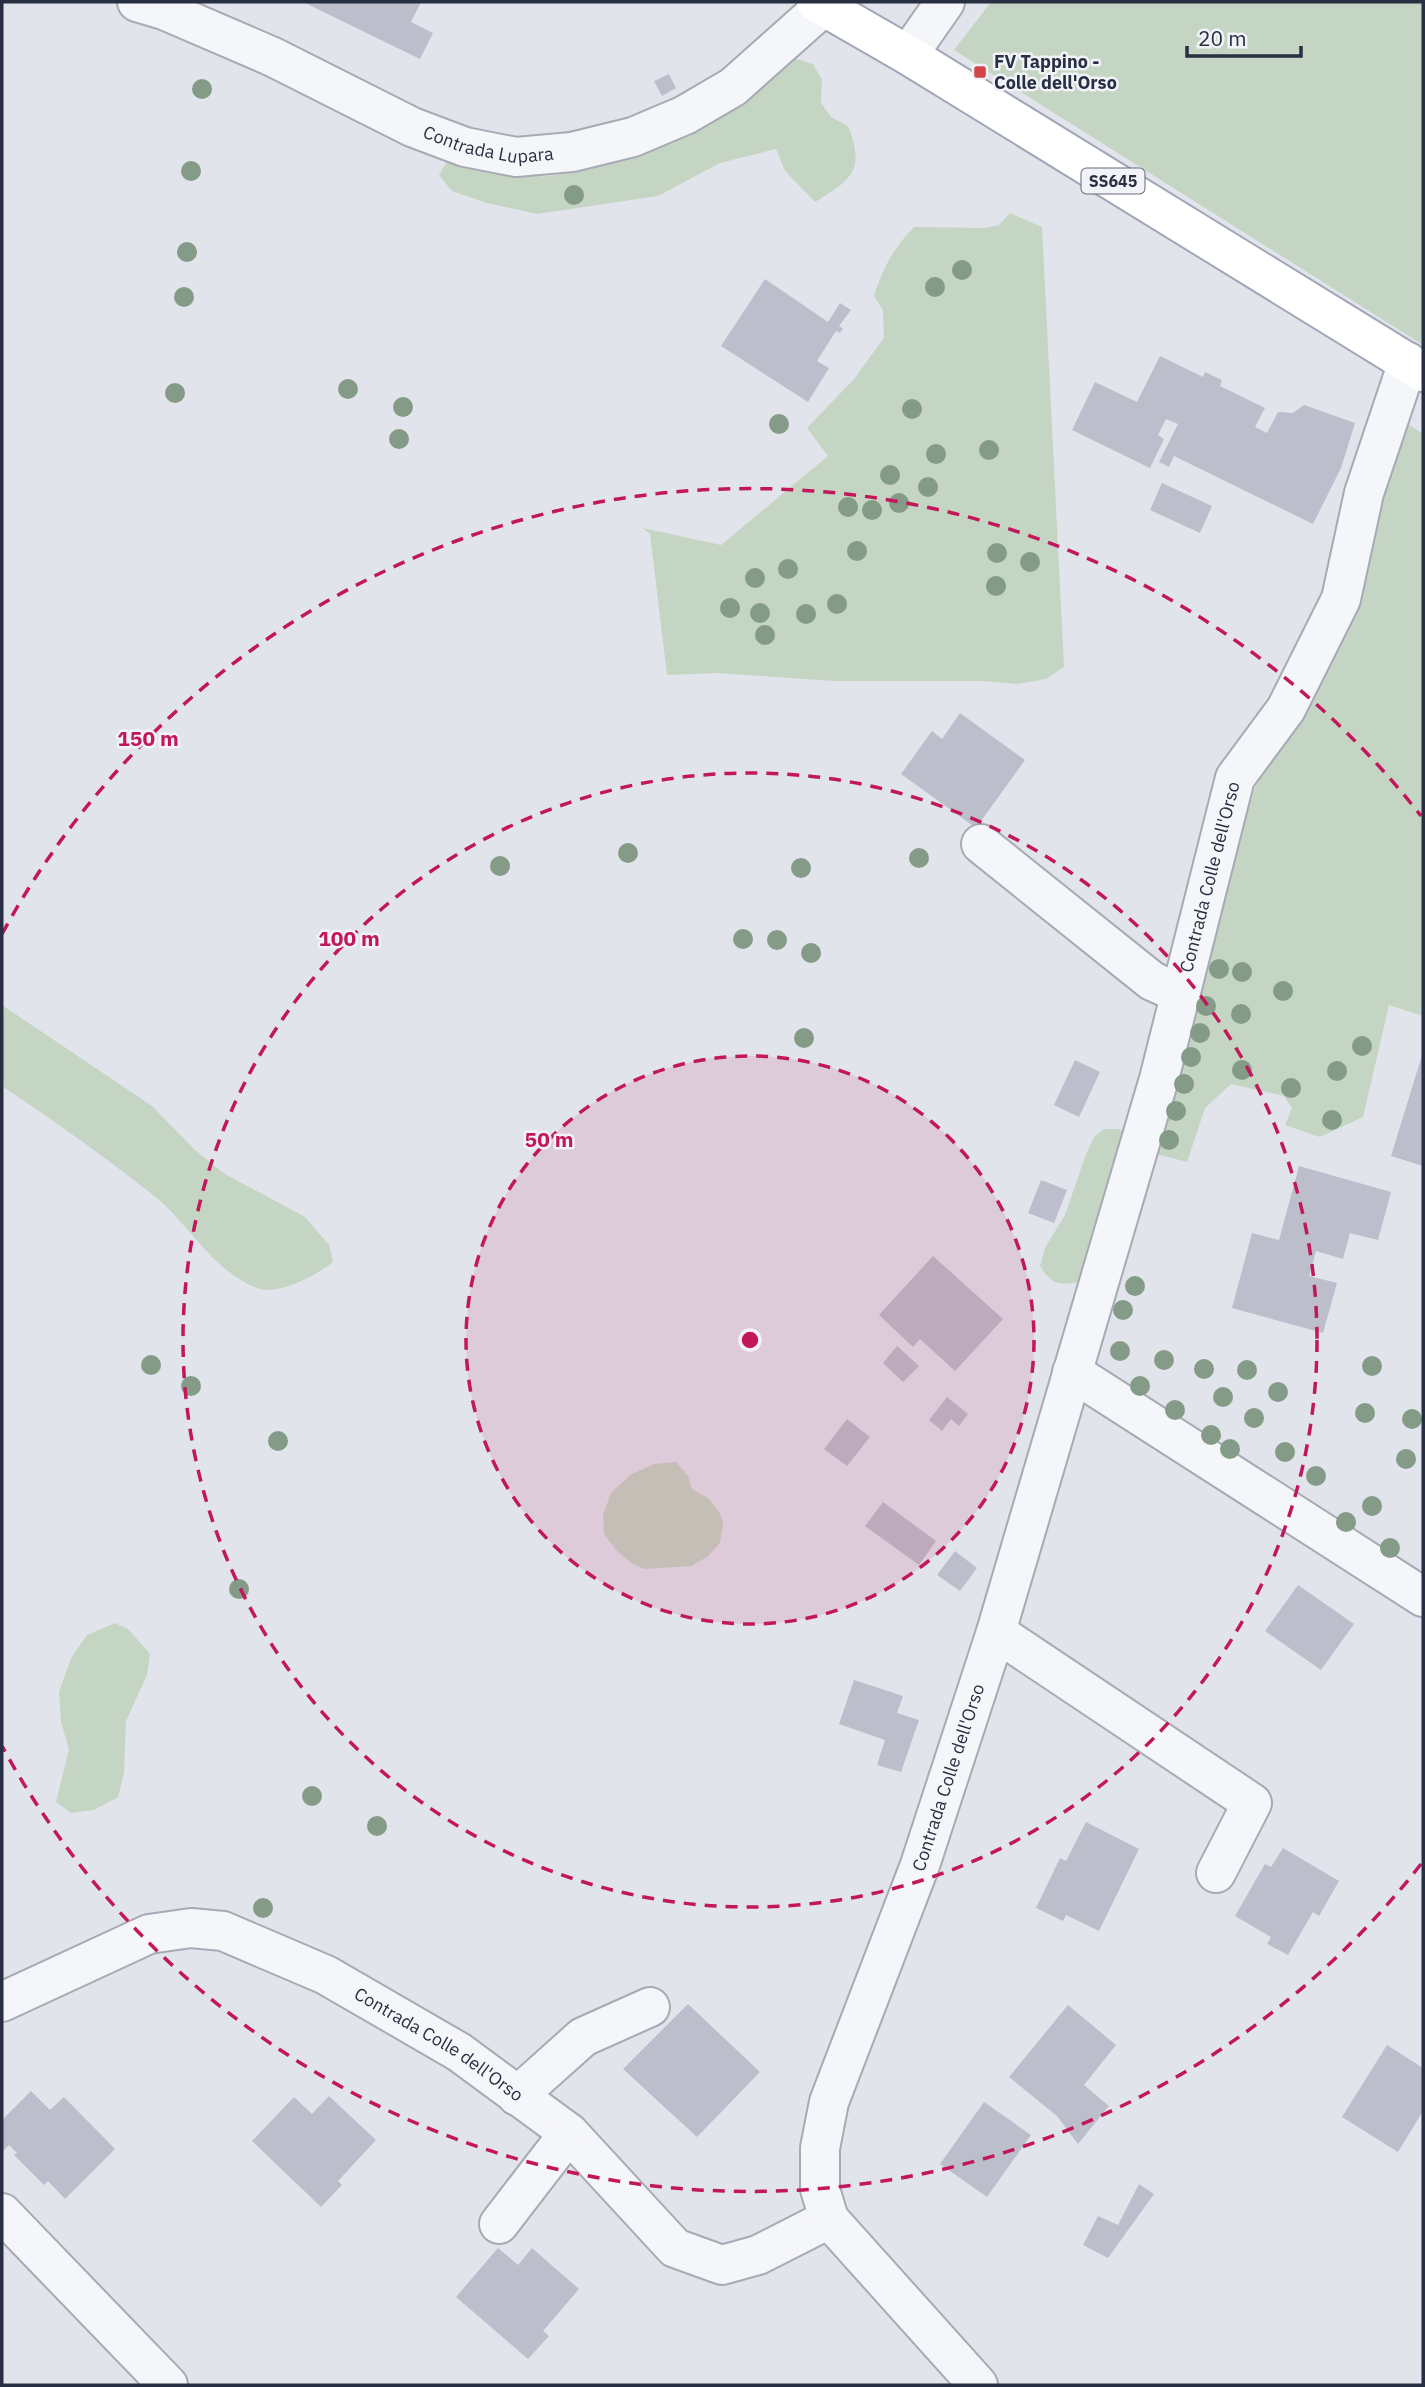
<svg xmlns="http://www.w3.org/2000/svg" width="1425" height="2387" font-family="'IBM Plex Sans',sans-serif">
  <rect width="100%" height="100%" fill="#e2e4eb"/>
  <!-- green -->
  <path fill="#c5d5c3" d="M 991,2 L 1423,2 L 1423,345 L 954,50 Z
    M 796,59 L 813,64 L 822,80 L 821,103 L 831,117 L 848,126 C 866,170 851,180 815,202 L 785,171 L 776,149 L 720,163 L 658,196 L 537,214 L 487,203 L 452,191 L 439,175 L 448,160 C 480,167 515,178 548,176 C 643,168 715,101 796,59 Z
    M 1010,213 L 1042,227 L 1064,667 L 1046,679 L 1017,684 L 984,681 L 833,681 L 717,673 L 667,675 L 650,534 L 643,528 L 721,545 L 828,456 L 807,428 L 854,379 L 884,338 L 883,310 L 874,296 C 883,268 893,249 914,227 L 985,228 L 999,225 Z
    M 1406,423 L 1423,434 L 1423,1016 L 1389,1005 L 1363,1117 L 1320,1137 L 1285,1125 L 1292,1108 L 1284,1096 L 1231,1084 L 1205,1108 L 1187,1162 L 1156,1154 L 1223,883 L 1255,788 L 1296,716 L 1360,589 L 1372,554 L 1377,519 Z
    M 2,1005 L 152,1106 L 195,1150 L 225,1174 L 305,1217 L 329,1245 L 333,1262 C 319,1274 279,1295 260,1289 C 215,1275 188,1222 153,1195 C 105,1157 53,1120 2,1086 Z
    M 1104,1129 L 1119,1129 L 1131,1137 L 1082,1281 C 1061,1286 1052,1286 1040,1266 L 1045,1248 L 1065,1215 L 1085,1157 L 1094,1137 Z
    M 676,1462 L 688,1476 L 692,1489 L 708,1498 L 720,1513 L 723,1523 L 720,1543 L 707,1557 L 691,1566 L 644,1569 L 630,1562 L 617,1551 L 604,1534 L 603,1515 L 611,1493 L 630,1475 L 654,1464 Z
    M 115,1623 L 128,1629 L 150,1654 L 147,1675 L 126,1721 L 124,1773 L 118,1797 L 94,1810 L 71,1813 L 56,1802 L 69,1749 L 61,1722 L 59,1692 L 71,1658 L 87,1635 Z"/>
  <!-- building -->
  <path fill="#bcbfcb" d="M 303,2 L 421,2 L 411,22 L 433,33 L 420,59 Z
    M 669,74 L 676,88 L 662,96 L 654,81 Z
    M 765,279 L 828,322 L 840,303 L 851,310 L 839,326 L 843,329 L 840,333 L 836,331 L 817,361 L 829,368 L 808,402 L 721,346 Z
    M 1160,356 L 1203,377 L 1205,372 L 1222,380 L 1220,386 L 1265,408 L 1255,427 L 1267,433 L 1278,412 L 1293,413 L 1304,405 L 1355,423 L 1341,468 L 1313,524 L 1174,456 L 1169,467 L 1159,462 L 1178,424 L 1166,419 L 1158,435 L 1164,439 L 1150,468 L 1072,430 L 1095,382 L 1137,402 Z
    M 1162,483 L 1212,506 L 1200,533 L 1150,510 Z
    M 960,713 L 1025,760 L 976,828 L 901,774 L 932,731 L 942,739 Z
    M 1423,1052 L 1423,1166 L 1391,1156 Z
    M 1075,1060 L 1100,1072 L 1079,1117 L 1054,1105 Z
    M 1299,1166 L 1391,1192 L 1378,1240 L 1350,1233 L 1343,1259 L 1316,1251 L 1309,1276 L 1337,1283 L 1323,1333 L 1232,1308 L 1252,1233 L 1279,1240 Z
    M 1041,1180 L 1067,1190 L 1054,1223 L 1028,1213 Z
    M 933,1256 L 1003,1319 L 955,1371 L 920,1339 L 913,1347 L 879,1315 Z
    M 897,1346 L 919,1366 L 903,1382 L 883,1363 Z
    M 947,1397 L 968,1414 L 959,1426 L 951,1419 L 942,1431 L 929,1420 Z
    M 847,1419 L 870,1437 L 847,1466 L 824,1449 Z
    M 883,1502 L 936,1541 L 919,1565 L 865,1526 Z
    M 955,1551 L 977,1568 L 960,1591 L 937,1575 Z
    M 1298,1585 L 1354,1624 L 1321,1670 L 1265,1631 Z
    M 854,1680 L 903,1696 L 897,1713 L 919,1720 L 901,1772 L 877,1765 L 885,1740 L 839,1724 Z
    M 1086,1822 L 1139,1849 L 1099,1931 L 1066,1915 L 1063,1921 L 1036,1908 L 1060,1858 L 1066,1861 Z
    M 1283,1848 L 1339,1881 L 1319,1916 L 1313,1912 L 1288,1955 L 1267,1944 L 1271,1937 L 1235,1916 L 1265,1864 L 1271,1867 Z
    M 688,2004 L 760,2072 L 697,2137 L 623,2069 Z
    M 1068,2005 L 1116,2045 L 1084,2085 L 1109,2106 L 1078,2144 L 1057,2116 L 1009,2077 Z
    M 1387,2045 L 1423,2068 L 1423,2111 L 1398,2152 L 1342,2117 Z
    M 31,2091 L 50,2110 L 64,2097 L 115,2149 L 65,2199 L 48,2181 L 44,2185 L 14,2155 L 17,2153 L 9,2145 L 2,2152 L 2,2120 Z
    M 329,2096 L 376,2140 L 338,2181 L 342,2185 L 321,2207 L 252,2141 L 294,2097 L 312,2114 Z
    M 984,2102 L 1031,2135 L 987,2197 L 940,2164 Z
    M 1139,2184 L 1154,2194 L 1108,2258 L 1083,2245 L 1098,2216 L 1118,2225 Z
    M 498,2248 L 518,2265 L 532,2248 L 579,2289 L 543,2331 L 549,2336 L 528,2359 L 456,2297 Z"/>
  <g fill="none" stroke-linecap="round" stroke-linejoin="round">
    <defs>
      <g id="minor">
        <path id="s1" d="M 137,2 L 164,10 L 273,57 L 412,127 L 465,147 L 516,157 L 572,152 L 633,137 L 685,115 L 733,87 L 824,6"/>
        <path d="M 908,55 L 945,2"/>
        <path d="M 981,844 L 1152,981 L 1181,994"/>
        <path d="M 1072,1372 L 1423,1597"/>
        <path d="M 996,1632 L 1252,1803 L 1216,1873"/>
        <path id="s2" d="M 2,2002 L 149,1934 L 191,1928 L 223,1931 L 326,1975 L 459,2052 L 569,2133 L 675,2248 L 722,2265 L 758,2255 L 829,2219"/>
        <path d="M 517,2096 L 583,2037 L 650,2007"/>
        <path d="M 2,2213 L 168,2385"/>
        <path d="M 499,2224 L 569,2133"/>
        <path id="s3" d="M 978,2385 L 829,2219 L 820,2189 L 820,2148 L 829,2102 L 920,1865 L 996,1632 L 1159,1079 L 1235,778 L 1286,709 L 1341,599 L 1364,493 L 1408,362"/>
      </g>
      <path id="major" d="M 816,2 L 908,55 L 1423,372"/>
    </defs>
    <!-- minor casing -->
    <use href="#minor" stroke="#a7aab5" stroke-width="42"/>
    <!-- major casing -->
    <use href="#major" stroke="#a1a7b7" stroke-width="42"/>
    <!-- minor -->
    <use href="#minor" stroke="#f5f6f9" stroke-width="38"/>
    <!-- major -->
    <use href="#major" stroke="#fff" stroke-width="38"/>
  </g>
  <!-- trees -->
  <g fill="#849b87">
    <circle cx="202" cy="89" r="10"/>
    <circle cx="191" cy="171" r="10"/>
    <circle cx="574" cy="195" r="10"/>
    <circle cx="187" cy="252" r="10"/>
    <circle cx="962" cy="270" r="10"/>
    <circle cx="935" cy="287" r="10"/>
    <circle cx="184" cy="297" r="10"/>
    <circle cx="348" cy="389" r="10"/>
    <circle cx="175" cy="393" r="10"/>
    <circle cx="403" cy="407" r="10"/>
    <circle cx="912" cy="409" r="10"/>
    <circle cx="779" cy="424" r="10"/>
    <circle cx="399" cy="439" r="10"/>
    <circle cx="989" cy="450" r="10"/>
    <circle cx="936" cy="454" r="10"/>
    <circle cx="890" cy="475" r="10"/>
    <circle cx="928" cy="487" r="10"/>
    <circle cx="899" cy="503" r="10"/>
    <circle cx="848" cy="507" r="10"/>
    <circle cx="872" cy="510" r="10"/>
    <circle cx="857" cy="551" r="10"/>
    <circle cx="997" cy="553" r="10"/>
    <circle cx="1030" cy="562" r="10"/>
    <circle cx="788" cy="569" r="10"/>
    <circle cx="755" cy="578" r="10"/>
    <circle cx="996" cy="586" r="10"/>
    <circle cx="837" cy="604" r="10"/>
    <circle cx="730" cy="608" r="10"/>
    <circle cx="760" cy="613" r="10"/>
    <circle cx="806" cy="614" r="10"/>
    <circle cx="765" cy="635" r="10"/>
    <circle cx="628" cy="853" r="10"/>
    <circle cx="919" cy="858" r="10"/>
    <circle cx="500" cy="866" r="10"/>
    <circle cx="801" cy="868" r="10"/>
    <circle cx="743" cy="939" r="10"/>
    <circle cx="777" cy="940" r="10"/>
    <circle cx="811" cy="953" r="10"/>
    <circle cx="1219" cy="969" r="10"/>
    <circle cx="1242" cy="972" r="10"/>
    <circle cx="1283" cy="991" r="10"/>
    <circle cx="1206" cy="1006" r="10"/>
    <circle cx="1241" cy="1014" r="10"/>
    <circle cx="1200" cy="1033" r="10"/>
    <circle cx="804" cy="1038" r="10"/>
    <circle cx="1362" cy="1046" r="10"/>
    <circle cx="1191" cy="1057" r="10"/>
    <circle cx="1242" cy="1070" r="10"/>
    <circle cx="1337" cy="1071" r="10"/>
    <circle cx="1184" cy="1084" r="10"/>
    <circle cx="1291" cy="1088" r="10"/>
    <circle cx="1176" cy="1111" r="10"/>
    <circle cx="1332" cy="1120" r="10"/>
    <circle cx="1169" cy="1140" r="10"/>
    <circle cx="1135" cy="1286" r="10"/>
    <circle cx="1123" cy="1310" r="10"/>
    <circle cx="1120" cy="1351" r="10"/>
    <circle cx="1164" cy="1360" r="10"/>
    <circle cx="151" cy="1365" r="10"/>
    <circle cx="1372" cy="1366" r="10"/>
    <circle cx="1204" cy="1369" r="10"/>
    <circle cx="1247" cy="1370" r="10"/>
    <circle cx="191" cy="1386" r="10"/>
    <circle cx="1140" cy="1386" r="10"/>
    <circle cx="1278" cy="1392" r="10"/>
    <circle cx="1223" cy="1397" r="10"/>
    <circle cx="1175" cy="1410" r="10"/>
    <circle cx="1365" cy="1413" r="10"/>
    <circle cx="1254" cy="1418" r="10"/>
    <circle cx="1412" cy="1419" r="10"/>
    <circle cx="1211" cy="1435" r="10"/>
    <circle cx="278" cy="1441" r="10"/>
    <circle cx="1230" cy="1449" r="10"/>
    <circle cx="1285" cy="1452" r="10"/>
    <circle cx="1406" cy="1459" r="10"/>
    <circle cx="1316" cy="1476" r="10"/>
    <circle cx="1372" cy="1506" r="10"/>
    <circle cx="1346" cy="1522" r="10"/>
    <circle cx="1390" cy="1548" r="10"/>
    <circle cx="239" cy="1589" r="10"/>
    <circle cx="312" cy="1796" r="10"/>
    <circle cx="377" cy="1826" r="10"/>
    <circle cx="263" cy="1908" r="10"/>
  </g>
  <!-- distance rings -->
  <circle cx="750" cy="1340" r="284" fill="#c2185b" fill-opacity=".12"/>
  <g fill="none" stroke="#c2185b" stroke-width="3.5" stroke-dasharray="12 9">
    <circle cx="750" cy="1340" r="284"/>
    <circle cx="750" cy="1340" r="567"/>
    <path d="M1421 1864A851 851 0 0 1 2 1746M2 934A851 851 0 0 1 1421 816"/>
  </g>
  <!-- markers -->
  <rect fill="#d24446" stroke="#f2f3f8" stroke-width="2.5" x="973" y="65" width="14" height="14" rx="3.5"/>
  <g text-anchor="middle" stroke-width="5" stroke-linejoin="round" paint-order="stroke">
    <!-- shield labels -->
    <rect fill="#f2f3f8" stroke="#656a79" stroke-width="2" x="1081.5" y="168.5" width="63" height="25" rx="5"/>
    <g font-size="16" font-weight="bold" fill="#292f43">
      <text x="1113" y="187">SS645</text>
    </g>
    <!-- poi labels -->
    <g font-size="18" font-weight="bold" fill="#292f43" stroke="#f2f3f8" text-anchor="start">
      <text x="994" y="68">FV Tappino -<tspan x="994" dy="21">Colle dell'Orso</tspan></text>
    </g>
    <!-- street labels -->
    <g font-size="18" fill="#292f43" stroke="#f2f3f8">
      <text dy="6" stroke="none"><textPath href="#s1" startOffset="382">Contrada Lupara</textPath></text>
      <text dy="6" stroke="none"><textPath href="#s3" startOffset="1626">Contrada Colle dell'Orso</textPath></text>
      <text dy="6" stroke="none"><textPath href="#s3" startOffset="688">Contrada Colle dell'Orso</textPath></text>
      <text dy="6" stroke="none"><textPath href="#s2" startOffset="481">Contrada Colle dell'Orso</textPath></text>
    </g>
  </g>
  <circle cx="750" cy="1340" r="10" fill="#c2185b" stroke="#f2f3f8" stroke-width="3.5"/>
  <g font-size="21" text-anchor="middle" font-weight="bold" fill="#c2185b" stroke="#f2f3f8" stroke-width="5" stroke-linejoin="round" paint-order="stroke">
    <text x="148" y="746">150 m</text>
    <text x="349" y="946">100 m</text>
    <text x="549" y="1147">50 m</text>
  </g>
  <!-- border -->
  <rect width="1425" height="2387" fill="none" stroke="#292f43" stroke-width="7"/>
  <!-- scale -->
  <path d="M1187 46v10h114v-10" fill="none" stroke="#292f43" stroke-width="3.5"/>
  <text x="1198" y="46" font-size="21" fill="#292f43" stroke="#f2f3f8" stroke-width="5" paint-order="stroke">20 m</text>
</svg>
